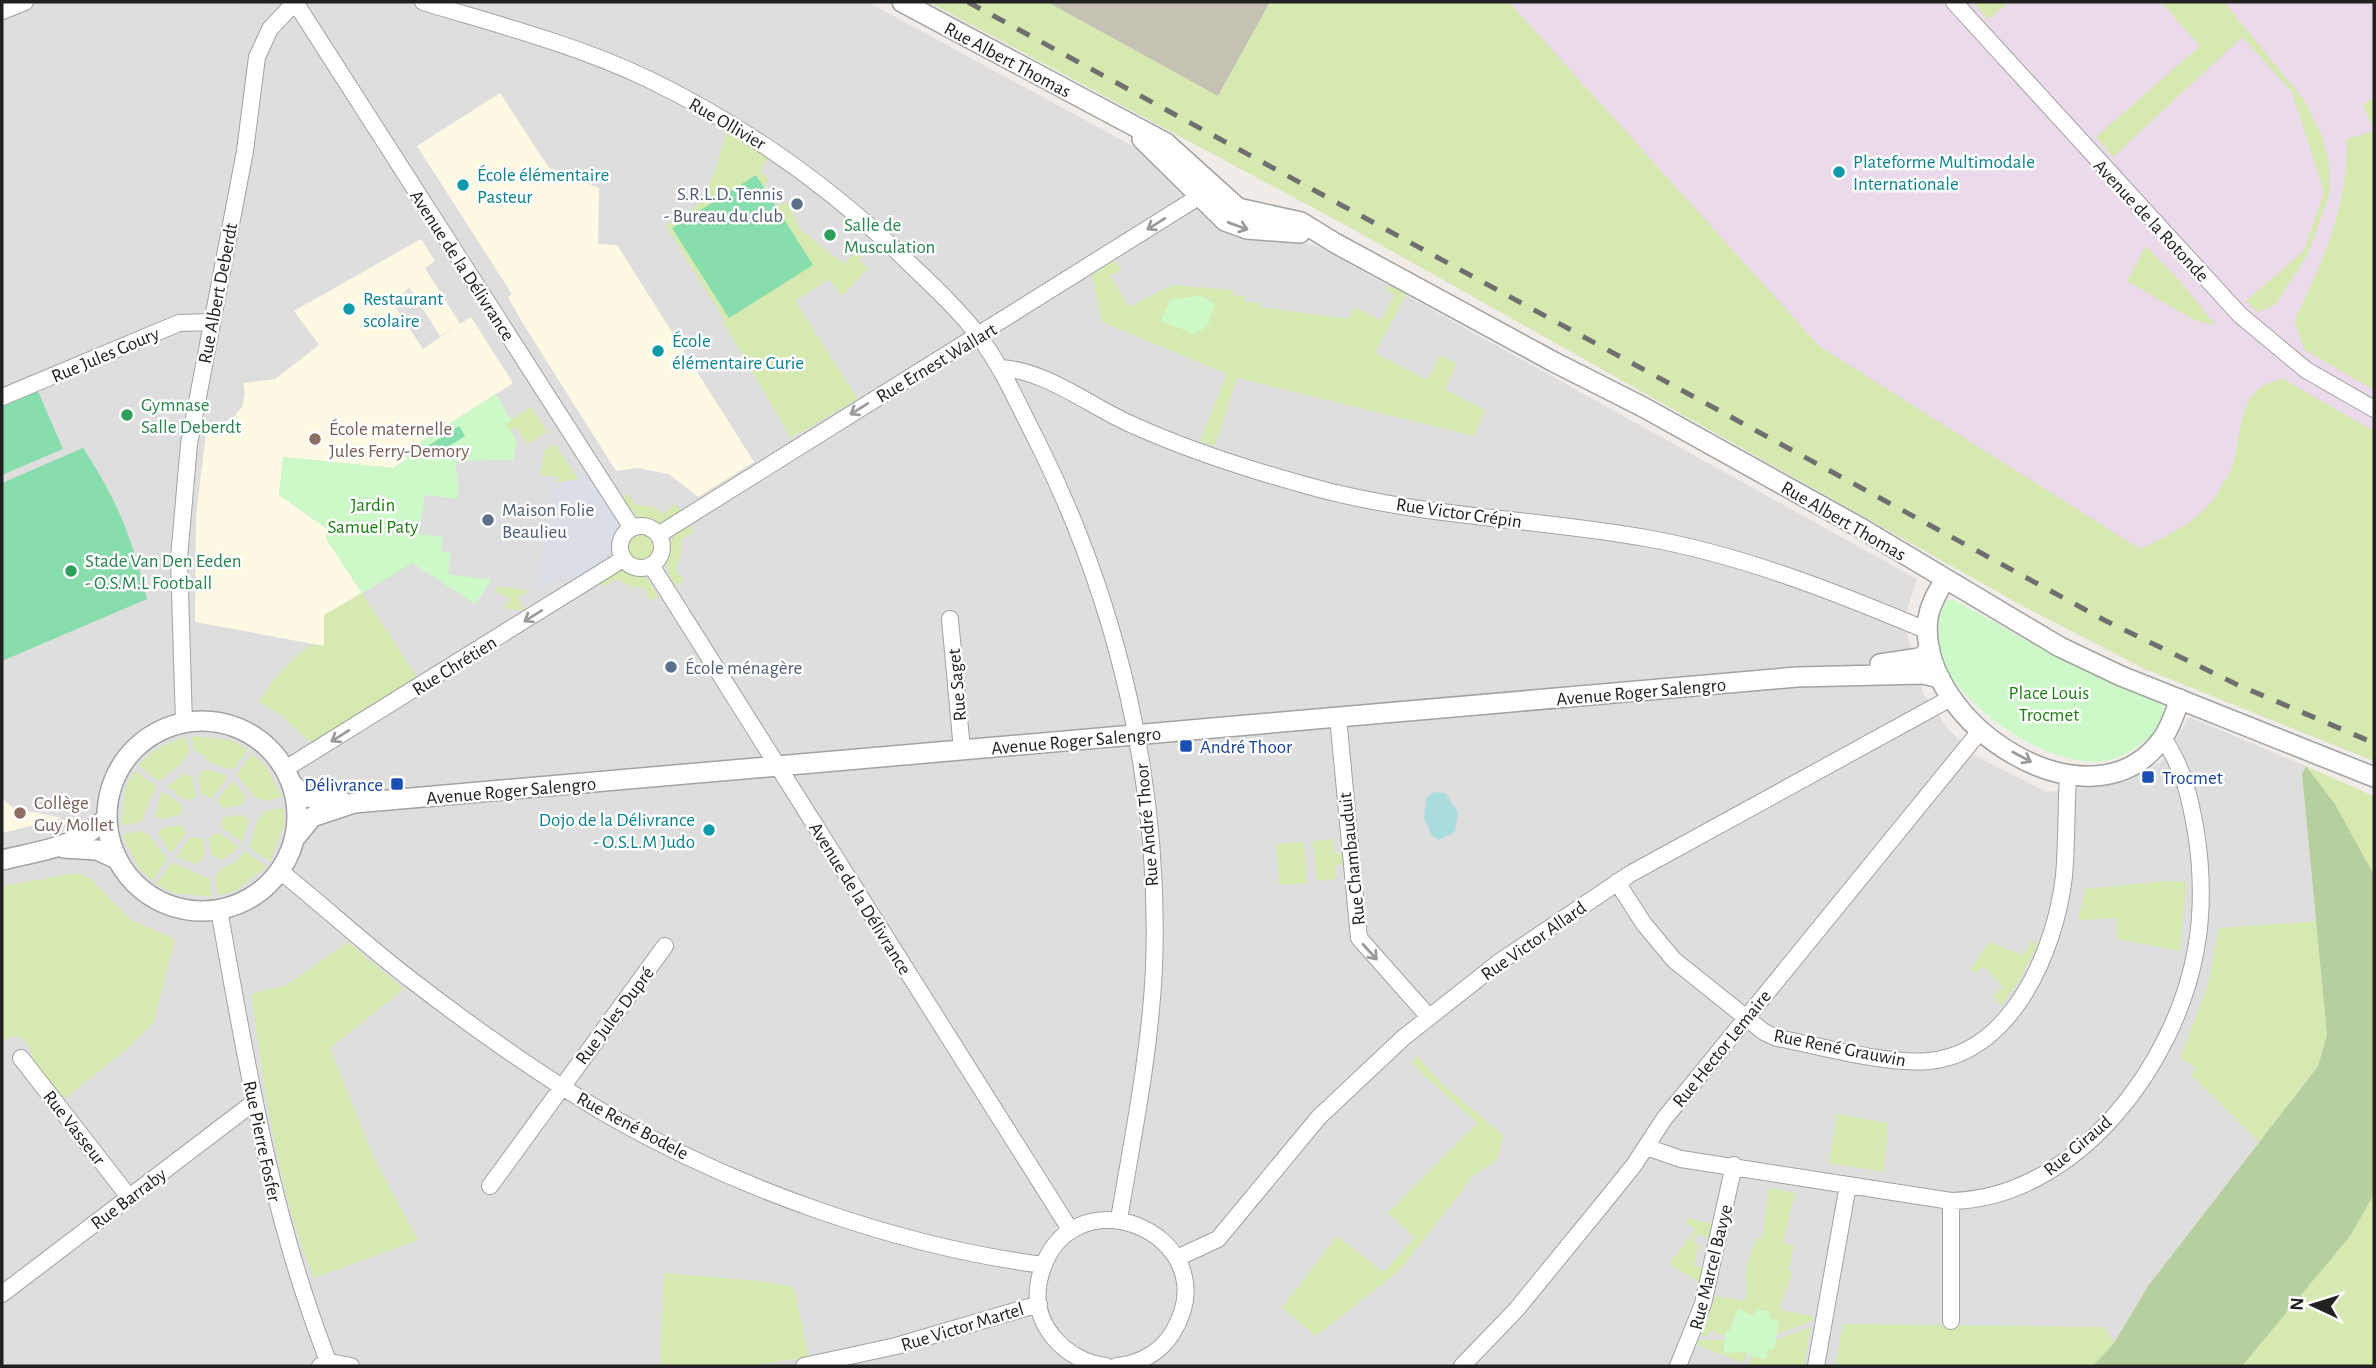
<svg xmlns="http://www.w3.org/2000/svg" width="2376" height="1368" font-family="'Alegreya Sans',sans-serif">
  <rect width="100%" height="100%" fill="#f1ece8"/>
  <!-- residential -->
  <path fill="#dfdede" d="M 2,2 L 868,2 L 1149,155 L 1202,214 L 1237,236 L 1257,240 L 1292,239 L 1319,247 L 1917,579 L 1907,610 L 1908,638 L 1923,693 L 1948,729 L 1976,756 L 2047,792 L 2125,782 L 2162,761 L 2189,717 L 2306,766 L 2302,775 L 2327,1035 L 2318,1065 L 2148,1286 L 2114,1343 L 2093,1366 L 2,1366 Z"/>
  <!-- industrial -->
  <path fill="#eadaea" d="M 929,2 L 2374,2 L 2374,761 L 2145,669 L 2021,605 L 1351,228 Z"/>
  <!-- education -->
  <path fill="#fef9e3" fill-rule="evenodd" d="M 500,93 L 549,168 L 599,188 L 598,244 L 617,245 L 754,462 L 698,497 L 669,474 L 638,468 L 616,471 L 522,322 L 508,297 L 512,294 L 417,146 Z
    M 421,239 L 435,261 L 425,268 L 460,324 L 471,317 L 513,383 L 403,453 L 408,459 L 394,468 L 283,457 L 279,495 L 326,528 L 326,538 L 362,593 L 325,615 L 324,646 L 195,622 L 196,517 L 207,424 L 221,424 L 233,418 L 242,407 L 245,394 L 243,383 L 275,379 L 319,345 L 294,311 ZM 409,287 L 440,336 L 459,324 L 423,349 L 394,305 Z
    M 2,798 L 13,808 L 62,818 L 2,833 Z"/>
  <!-- construction -->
  <path fill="#c5c2b3" d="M 1047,2 L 1270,2 L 1218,96 Z"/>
  <!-- grass -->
  <path fill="#d6e9b0" d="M 929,2 L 1047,2 L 1218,96 L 1270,2 L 1509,2 L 1819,346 L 2140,549 C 2165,538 2200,520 2215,497 C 2221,487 2229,475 2233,464 C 2244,428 2236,387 2283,379 L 2374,431 L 2374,761 L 2145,669 L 2021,605 L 1351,228 Z
    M 1973,2 L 2009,2 L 1988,20 Z
    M 2161,2 L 2224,2 L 2304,100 L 2321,133 L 2329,163 L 2330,193 L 2308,254 L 2275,305 L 2257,312 L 2246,301 L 2304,251 L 2324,192 L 2292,92 L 2242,37 L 2113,157 L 2096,137 L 2200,46 Z
    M 2374,97 L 2372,104 L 2374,109 L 2374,390 L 2305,350 L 2294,322 C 2324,258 2347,211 2347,139 L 2374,131 L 2363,105 Z
    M 727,132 L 768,158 L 760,172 L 769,179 L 764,187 L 756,175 L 672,229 L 812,265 L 775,206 L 787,202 L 801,230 L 844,264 L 862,245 L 868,250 L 859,260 L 868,269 L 842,296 L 830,279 L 795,301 L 858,399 L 791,438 L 666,225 L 698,205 L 715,171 Z
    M 2146,246 L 2181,282 L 2215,325 L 2194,320 L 2127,281 Z
    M 1114,261 L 1122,270 L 1111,276 L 1129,307 L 1172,285 L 1233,290 L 1233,295 L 1245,296 L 1245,301 L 1260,303 L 1260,307 L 1348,319 L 1355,307 L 1381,320 L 1395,295 L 1385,290 L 1389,284 L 1407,293 L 1375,353 L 1427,380 L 1441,355 L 1457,364 L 1445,389 L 1485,410 L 1474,436 L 1237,378 L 1215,446 L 1200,441 L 1227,374 L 1102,322 L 1092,275 Z
    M 531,407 L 548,432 L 527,444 L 516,427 L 490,443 L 486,436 Z
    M 555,444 L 578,479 L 557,483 L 558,477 L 540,475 L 544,451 Z
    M 628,494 L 635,504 L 653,507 L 665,513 L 674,504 L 682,511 L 660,523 L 637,517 L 621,496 Z
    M 690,522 L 693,533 L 682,539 L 682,552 L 676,570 L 684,579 L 676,587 C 658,559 663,541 690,522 Z
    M625 547a15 15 0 1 1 30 0a15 15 0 1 1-30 0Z
    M 326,538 L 424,545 L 431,575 L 412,563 L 362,593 L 417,677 L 311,744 L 281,715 L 259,702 C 272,678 291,661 311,644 L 324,646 L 324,615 L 362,593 Z
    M 621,569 L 645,577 L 659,597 L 649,600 L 645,588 L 629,586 L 615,579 L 605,587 L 598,582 Z
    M 498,586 L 529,591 L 518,598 L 525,611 L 504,608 L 510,599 L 495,591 Z
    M 192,736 L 231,740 L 248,750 L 233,770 L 207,761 L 204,755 L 194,751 Z
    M 186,737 L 189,752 L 180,765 L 159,781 L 138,766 C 152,750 166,743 186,737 Z
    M 252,753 L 266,767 L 282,797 L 264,801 L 254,796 L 237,774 Z
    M 2306,766 L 2371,795 L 2374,799 L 2374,875 L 2335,804 Z
    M 206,769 L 228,776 L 212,798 L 201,794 L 198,776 Z
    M 135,771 L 156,786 L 141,822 L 121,825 L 126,786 Z
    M 184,774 L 192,777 L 196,796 L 186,801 L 167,786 Z
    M 233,781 L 246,797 L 242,805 L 222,808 L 217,800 Z
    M 162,791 L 183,806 L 180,815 L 160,819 L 155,816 Z
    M 284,808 L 284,824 L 270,862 L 249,847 L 258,820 L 265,811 Z
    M 242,815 L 249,820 L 242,842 L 221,827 L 223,817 Z
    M 182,825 L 186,833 L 171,853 L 158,834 L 161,828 Z
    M 142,831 L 149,835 L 167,859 L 152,881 L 138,867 L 122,834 Z
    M 218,832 L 239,847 L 222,860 L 211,854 L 209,838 Z
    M 191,837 L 203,839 L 205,856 L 198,864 L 176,857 Z
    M 1333,839 L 1334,853 L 1343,853 L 1344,864 L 1336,865 L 1336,879 L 1317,881 L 1313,841 Z
    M 1304,842 L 1307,883 L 1279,885 L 1276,844 Z
    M 246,851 L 266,867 L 237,890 L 218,896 L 215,878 L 222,868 L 235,862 Z
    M 172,862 L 209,879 L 212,897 L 173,893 L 156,884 Z
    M 76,873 L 90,878 L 131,920 L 175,939 L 154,1022 L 126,1050 L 60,1102 L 30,1063 L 33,1060 C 31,1047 27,1042 16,1035 L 2,1041 L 2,886 Z
    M 2165,881 L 2186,882 L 2180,951 L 2117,939 L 2117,918 L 2079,920 L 2085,889 Z
    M 2316,921 L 2327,1035 L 2318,1065 L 2259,1142 L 2191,1075 L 2196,1068 L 2180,1058 L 2208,985 L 2219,928 Z
    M 2032,941 L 2038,943 L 2019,981 L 2001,1006 L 1993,996 L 2003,987 L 1984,966 L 1974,974 L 1970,970 L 1989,942 L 2023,955 Z
    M 348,942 L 404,989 L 330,1048 L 374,1158 L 418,1240 L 314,1278 C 277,1188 265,1089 251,994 L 287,985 Z
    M 1417,1056 L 1443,1085 L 1504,1136 L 1496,1161 L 1474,1175 L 1400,1270 L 1316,1336 L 1282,1308 L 1337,1236 L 1383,1272 L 1415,1238 L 1388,1213 L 1477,1123 L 1411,1063 Z
    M 1837,1114 L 1888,1123 L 1884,1172 L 1829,1163 Z
    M 1769,1188 L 1795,1193 L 1783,1243 L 1794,1246 L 1789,1270 L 1792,1271 C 1790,1285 1783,1294 1780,1310 L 1813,1316 L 1812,1321 L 1777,1334 L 1779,1322 L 1754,1315 L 1732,1318 L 1730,1330 L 1725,1335 L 1717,1335 L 1716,1331 L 1709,1331 L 1708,1336 L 1702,1336 L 1715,1296 L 1745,1301 C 1748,1284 1744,1275 1747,1260 L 1749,1260 L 1756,1239 L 1762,1239 Z
    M 2374,1194 L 2374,1366 L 2242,1366 L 2351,1235 Z
    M 1689,1218 L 1715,1225 L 1713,1233 L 1706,1237 L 1695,1235 L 1693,1243 L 1699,1245 L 1694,1265 L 1700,1267 L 1704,1273 L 1702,1284 L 1669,1264 L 1695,1230 L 1685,1223 Z
    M 664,1273 L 759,1281 L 794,1287 L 809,1357 L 749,1366 L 660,1366 Z
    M 1843,1324 L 2104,1327 L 2114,1343 L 2093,1366 L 1835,1366 Z
    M 1811,1327 L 1804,1366 L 1749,1365 L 1752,1356 L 1766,1359 L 1768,1349 L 1774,1350 L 1776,1340 Z
    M 1699,1340 L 1724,1340 L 1723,1353 L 1748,1352 L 1743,1363 L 1697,1345 Z"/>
  <!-- forest -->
  <path fill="#b5cf9e" d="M 2306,766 L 2335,804 L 2374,875 L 2374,1194 L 2351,1235 L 2242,1366 L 2093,1366 L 2114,1343 L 2148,1286 L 2318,1066 L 2327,1035 L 2302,774 Z"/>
  <!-- park -->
  <path fill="#ccf9c7" d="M 1201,295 L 1215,304 L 1208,325 L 1195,334 L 1161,321 L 1170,300 Z
    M 496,394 L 511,420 L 506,424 L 517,441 L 513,460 L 456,461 L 457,483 L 459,483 L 457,499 L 425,495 L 419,534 L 443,537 L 441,551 L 451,553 L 448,574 L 491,580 L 475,604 L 412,563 L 362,593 L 326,538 L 326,528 L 279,495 L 283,457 L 394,468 L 407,459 L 403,453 Z
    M 1948,600 L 1954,600 L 2055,656 L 2163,704 C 2166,721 2156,733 2142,743 C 2131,751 2118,759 2103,761 C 2049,768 1969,712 1945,666 C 1939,654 1938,636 1939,623 C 1940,614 1939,605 1948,600 Z
    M 1738,1308 L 1753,1315 L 1758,1309 L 1770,1312 L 1769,1318 L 1779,1321 L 1774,1350 L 1768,1349 L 1766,1359 L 1746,1355 L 1747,1352 L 1723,1353 L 1726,1331 L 1730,1330 Z"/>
  <!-- pitch -->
  <path fill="#88ddad" d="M 756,175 L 813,265 L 729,318 L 672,228 Z
    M 37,389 L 63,449 L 2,475 L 2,404 Z
    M 459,426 L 465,436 L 434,456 L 428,446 Z
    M 83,448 C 119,503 131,536 147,599 L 2,661 L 2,483 Z"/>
  <!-- parking -->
  <path fill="#ddd" d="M 233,2 L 264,2 L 266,20 L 237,30 Z
    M 667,228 L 725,321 L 686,345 L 629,252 Z
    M 1235,249 L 1265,253 L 1260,303 L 1245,301 L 1245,296 L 1233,295 Z
    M 1134,263 L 1153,294 L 1129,307 L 1110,276 Z
    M 1368,281 L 1395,295 L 1381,320 L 1355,307 Z
    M 1454,332 L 1469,341 L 1457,364 L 1441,355 Z
    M 1146,378 L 1160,385 L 1149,409 L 1135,403 Z
    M 642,492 L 660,495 L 674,504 L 665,513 L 653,507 L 635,504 L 628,494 Z
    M 693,533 L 693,557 L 683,578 L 676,570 L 682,552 L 681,539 Z
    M 615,579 L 629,586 L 645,588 L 649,600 L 626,598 L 605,587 Z
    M 212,698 L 249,706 L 265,715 L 293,740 L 282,750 L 259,730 L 233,717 L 211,714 Z
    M 117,876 L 144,901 L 170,915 L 188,918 L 186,930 L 154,921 L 136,912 L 106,882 Z
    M 279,886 L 289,893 L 254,919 L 246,909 Z
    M 1970,970 L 2001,1006 L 1992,1018 L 1972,994 L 1959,987 Z
    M 1668,1203 L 1689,1218 L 1686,1223 L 1695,1230 L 1669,1264 L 1638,1241 Z
    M 1697,1345 L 1745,1364 L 1752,1366 L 1687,1366 Z"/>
  <!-- plaza -->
  <path fill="#dcdee7" d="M 585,470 L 619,523 L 609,556 L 569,583 L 564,573 L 538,589 L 552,484 L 578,479 Z"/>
  <!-- water -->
  <path fill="#aadbdd" d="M 1434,792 L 1445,793 L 1458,812 L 1455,832 L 1439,840 L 1432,836 L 1424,818 L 1426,799 Z"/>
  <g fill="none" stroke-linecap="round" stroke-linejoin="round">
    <defs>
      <path id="minor" d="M 295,2 L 632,528
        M 423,2 C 499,25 577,45 648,79 C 745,126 830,186 907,261 C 932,285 957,308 978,335 C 1002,367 1018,404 1036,439 C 1118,602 1161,785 1154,968 C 1150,1053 1133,1136 1119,1219
        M 1954,2 L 2240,315 L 2306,370 L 2374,409
        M 2,11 L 25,2
        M 1000,368 C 1047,370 1092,408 1135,426 C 1191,451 1247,469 1305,485 C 1416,517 1533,518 1646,538 C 1742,555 1838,593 1928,631
        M 2,397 L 179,323 L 211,322
        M620 547a21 21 0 1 1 42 0a21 21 0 1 1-42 0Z
        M 658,535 L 1208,191
        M 651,565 L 1071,1231
        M 950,619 L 962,750
        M 1338,717 L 1359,938 L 1429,1017
        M 184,723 L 179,558 L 189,444 L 245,151 L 257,57 L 270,29 L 295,2
        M 285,769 L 623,559
        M 280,871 C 325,907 368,947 414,982 C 475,1029 540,1075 606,1114 C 735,1188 896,1246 1043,1265
        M 1617,882 L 1644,924 L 1674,960 L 1764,1032 L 1777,1038 C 1821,1046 1886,1065 1929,1061 C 2013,1053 2056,948 2064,876 C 2067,842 2066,808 2068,775
        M 219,910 C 248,1069 270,1214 330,1366
        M 21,1058 L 129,1197
        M 1646,1147 L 1681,1159 L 1951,1201 C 2077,1198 2176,1064 2196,949 C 2203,910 2202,871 2196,832 C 2190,797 2183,767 2163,738
        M 490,1186 L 665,946
        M 1951,1201 L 1951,1321
        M 1177,1258 L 1218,1239 L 1319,1117 L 1403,1038 L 1498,963 L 1630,874 L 1951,698
        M 2,1294 L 253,1103
        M 320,1366 L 335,1363 L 351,1366
        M 804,1366 L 896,1346 L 1039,1304
        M 1106,1366 C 1065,1361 1030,1324 1039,1281 C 1064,1165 1232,1233 1173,1332 C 1161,1352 1140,1364 1117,1366
        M 1462,1366 L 1516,1310 L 1601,1206 L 1634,1165 L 1664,1119 L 1980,731
        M 1678,1366 L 1703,1304 L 1734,1165
        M 1816,1366 L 1848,1185"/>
      <path id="tertiary" d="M 902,2 L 1166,143 L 1238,208 L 1301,222 L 1335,243 L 1554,362 L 1643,407 L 1859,527 L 2060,647 L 2121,676 L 2374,777
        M 1142,139 L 1225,221 L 1247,229 L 1300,233
        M 1945,579 C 1938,592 1930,604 1928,618 C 1915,722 2091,837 2162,739 C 2171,727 2175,712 2180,699
        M 1880,664 L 1920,658 L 1930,650
        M107 816a95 95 0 1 1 190 0a95 95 0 1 1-190 0Z
        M 291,783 L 306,797 L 343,802
        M 295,838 L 312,817 L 354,803 L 1797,677 L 1923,674 L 1940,678
        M 64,848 L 97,850 L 117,859
        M 2,860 C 39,851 80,847 107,817"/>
    </defs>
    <!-- minor casing -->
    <use href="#minor" stroke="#a2a2a2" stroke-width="18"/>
    <!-- tertiary casing -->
    <use href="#tertiary" stroke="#a2a2a2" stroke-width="22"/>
    <!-- minor -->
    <use href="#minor" stroke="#fff" stroke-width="16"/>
    <!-- tertiary -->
    <use href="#tertiary" stroke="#fff" stroke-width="19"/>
    <!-- rail -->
    <path stroke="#6f6f6f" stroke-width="5" stroke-dasharray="14 14" stroke-linecap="butt" d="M 968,2 L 2106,621 L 2238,685 L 2374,743"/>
  </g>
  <!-- one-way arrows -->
  <defs><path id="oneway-shaft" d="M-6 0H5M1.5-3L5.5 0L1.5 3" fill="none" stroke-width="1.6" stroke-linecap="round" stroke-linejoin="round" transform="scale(1.75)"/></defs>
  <g stroke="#9b9b9b">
    <use href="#oneway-shaft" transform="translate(1156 224) rotate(148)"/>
    <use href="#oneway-shaft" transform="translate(1238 226) rotate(20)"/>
    <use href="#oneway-shaft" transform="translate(859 409) rotate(148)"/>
    <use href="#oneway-shaft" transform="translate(533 616) rotate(148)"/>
    <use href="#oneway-shaft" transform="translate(340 736) rotate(148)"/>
    <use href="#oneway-shaft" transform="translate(2022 757) rotate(28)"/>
    <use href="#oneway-shaft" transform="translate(1370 952) rotate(48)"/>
  </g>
  <!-- markers -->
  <g fill="#0f9aa8" stroke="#fff" stroke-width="2.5">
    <circle cx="1839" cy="172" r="7"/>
    <circle cx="463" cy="185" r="7"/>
    <circle cx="349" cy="309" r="7"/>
    <circle cx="658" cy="351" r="7"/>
    <circle cx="709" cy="830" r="7"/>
  </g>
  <g fill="#5c6f8a" stroke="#fff" stroke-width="2.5">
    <circle cx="797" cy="204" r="7"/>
    <circle cx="488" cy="520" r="7"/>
    <circle cx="671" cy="667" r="7"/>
  </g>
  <g fill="#2e9e5b" stroke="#fff" stroke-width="2.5">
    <circle cx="830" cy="235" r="7"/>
    <circle cx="127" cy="415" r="7"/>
    <circle cx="71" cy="571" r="7"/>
  </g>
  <g fill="#8d6e63" stroke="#fff" stroke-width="2.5">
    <circle cx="315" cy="439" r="7"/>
    <circle cx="20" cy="813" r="7"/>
  </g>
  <g fill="#1a4fb4" stroke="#fff" stroke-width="2.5">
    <rect x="1179" y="739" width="14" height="14" rx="3.5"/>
    <rect x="2141" y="770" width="14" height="14" rx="3.5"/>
    <rect x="390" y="777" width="14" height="14" rx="3.5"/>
  </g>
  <g text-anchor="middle" stroke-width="5" stroke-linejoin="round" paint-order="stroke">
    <!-- street labels -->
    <g font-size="19" fill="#212121" stroke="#fff">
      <text transform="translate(1008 59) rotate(28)" y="7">Rue Albert Thomas</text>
      <text transform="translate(728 123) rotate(30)" y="7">Rue Ollivier</text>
      <text transform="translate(2152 220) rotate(47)" y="7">Avenue de la Rotonde</text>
      <text transform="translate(463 265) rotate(57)" y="7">Avenue de la Délivrance</text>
      <text transform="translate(217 293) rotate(-79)" y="7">Rue Albert Deberdt</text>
      <text transform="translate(105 354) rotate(-23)" y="7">Rue Jules Goury</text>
      <text transform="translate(936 362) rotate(-31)" y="7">Rue Ernest Wallart</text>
      <text transform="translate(1459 512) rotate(8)" y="7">Rue Victor Crépin</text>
      <text transform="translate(1844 520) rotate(30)" y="7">Rue Albert Thomas</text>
      <text transform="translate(454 665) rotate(-32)" y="7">Rue Chrétien</text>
      <text transform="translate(956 685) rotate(-95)" y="7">Rue Saget</text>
      <text transform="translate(1641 691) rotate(-5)" y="7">Avenue Roger Salengro</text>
      <text transform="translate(1076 740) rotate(-5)" y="7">Avenue Roger Salengro</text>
      <text transform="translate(511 790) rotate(-5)" y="7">Avenue Roger Salengro</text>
      <text transform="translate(1146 825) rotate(-95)" y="7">Rue André Thoor</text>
      <text transform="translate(1351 859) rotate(-96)" y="7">Rue Chambauduit</text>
      <text transform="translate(861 898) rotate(58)" y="7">Avenue de la Délivrance</text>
      <text transform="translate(1533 940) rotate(-35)" y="7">Rue Victor Allard</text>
      <text transform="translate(614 1015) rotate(-53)" y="7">Rue Jules Dupré</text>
      <text transform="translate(1840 1047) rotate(11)" y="7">Rue René Grauwin</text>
      <text transform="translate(1721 1048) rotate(-51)" y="7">Rue Hector Lemaire</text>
      <text transform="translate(633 1125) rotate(28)" y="7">Rue René Bodele</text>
      <text transform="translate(75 1127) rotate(52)" y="7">Rue Vasseur</text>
      <text transform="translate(263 1141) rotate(78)" y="7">Rue Pierre Fosfer</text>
      <text transform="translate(2077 1145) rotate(-40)" y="7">Rue Giraud</text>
      <text transform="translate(128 1198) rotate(-37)" y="7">Rue Barraby</text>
      <text transform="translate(1710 1267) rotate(-76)" y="7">Rue Marcel Bavye</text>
      <text transform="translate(962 1326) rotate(-17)" y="7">Rue Victor Martel</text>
    </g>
    <!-- culture labels -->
    <g font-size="19" fill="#0d838f" stroke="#fff" text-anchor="start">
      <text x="1853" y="168">Plateforme Multimodale<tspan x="1853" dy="22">Internationale</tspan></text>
      <text x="477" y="181">École élémentaire<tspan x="477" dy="22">Pasteur</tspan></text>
      <text x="363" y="305">Restaurant<tspan x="363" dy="22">scolaire</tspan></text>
      <text x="672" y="347">École<tspan x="672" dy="22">élémentaire Curie</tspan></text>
      <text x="695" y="826" text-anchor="end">Dojo de la Délivrance<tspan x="695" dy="22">- O.S.L.M Judo</tspan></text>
    </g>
    <!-- service labels -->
    <g font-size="19" fill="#4e5e75" stroke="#fff" text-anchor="start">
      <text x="783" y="200" text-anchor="end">S.R.L.D. Tennis<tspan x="783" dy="22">- Bureau du club</tspan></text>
      <text x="502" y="516">Maison Folie<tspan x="502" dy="22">Beaulieu</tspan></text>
      <text x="685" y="674">École ménagère</text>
    </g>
    <!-- leisure labels -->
    <g font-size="19" fill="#27864d" stroke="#fff" text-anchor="start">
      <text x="844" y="231">Salle de<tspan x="844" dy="22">Musculation</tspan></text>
      <text x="141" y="411">Gymnase<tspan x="141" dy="22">Salle Deberdt</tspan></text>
      <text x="85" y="567">Stade Van Den Eeden<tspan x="85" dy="22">- O.S.M.L Football</tspan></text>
    </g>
    <!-- education labels -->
    <g font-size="19" fill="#785e54" stroke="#fff" text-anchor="start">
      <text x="329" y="435">École maternelle<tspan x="329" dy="22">Jules Ferry-Demory</tspan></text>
      <text x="34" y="809">Collège<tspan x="34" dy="22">Guy Mollet</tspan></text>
    </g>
    <!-- park labels -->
    <g font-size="19" fill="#1a7f0f" stroke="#fff">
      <text x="373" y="511">Jardin<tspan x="373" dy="22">Samuel Paty</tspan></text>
      <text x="2049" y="699">Place Louis<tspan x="2049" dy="22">Trocmet</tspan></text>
    </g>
    <!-- transit labels -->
    <g font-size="19" fill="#164399" stroke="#fff" text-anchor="start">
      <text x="1200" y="753">André Thoor</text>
      <text x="2162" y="784">Trocmet</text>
      <text x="383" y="791" text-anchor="end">Délivrance</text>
    </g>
  </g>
  <!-- border -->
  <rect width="2376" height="1368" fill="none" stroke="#212121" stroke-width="7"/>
  <!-- north arrow -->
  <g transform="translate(2313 1305) rotate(274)" stroke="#ffffff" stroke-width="5" paint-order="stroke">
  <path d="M0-5L12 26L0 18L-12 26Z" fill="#212121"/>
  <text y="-10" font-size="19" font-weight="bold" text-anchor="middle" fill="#212121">N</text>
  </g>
</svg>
